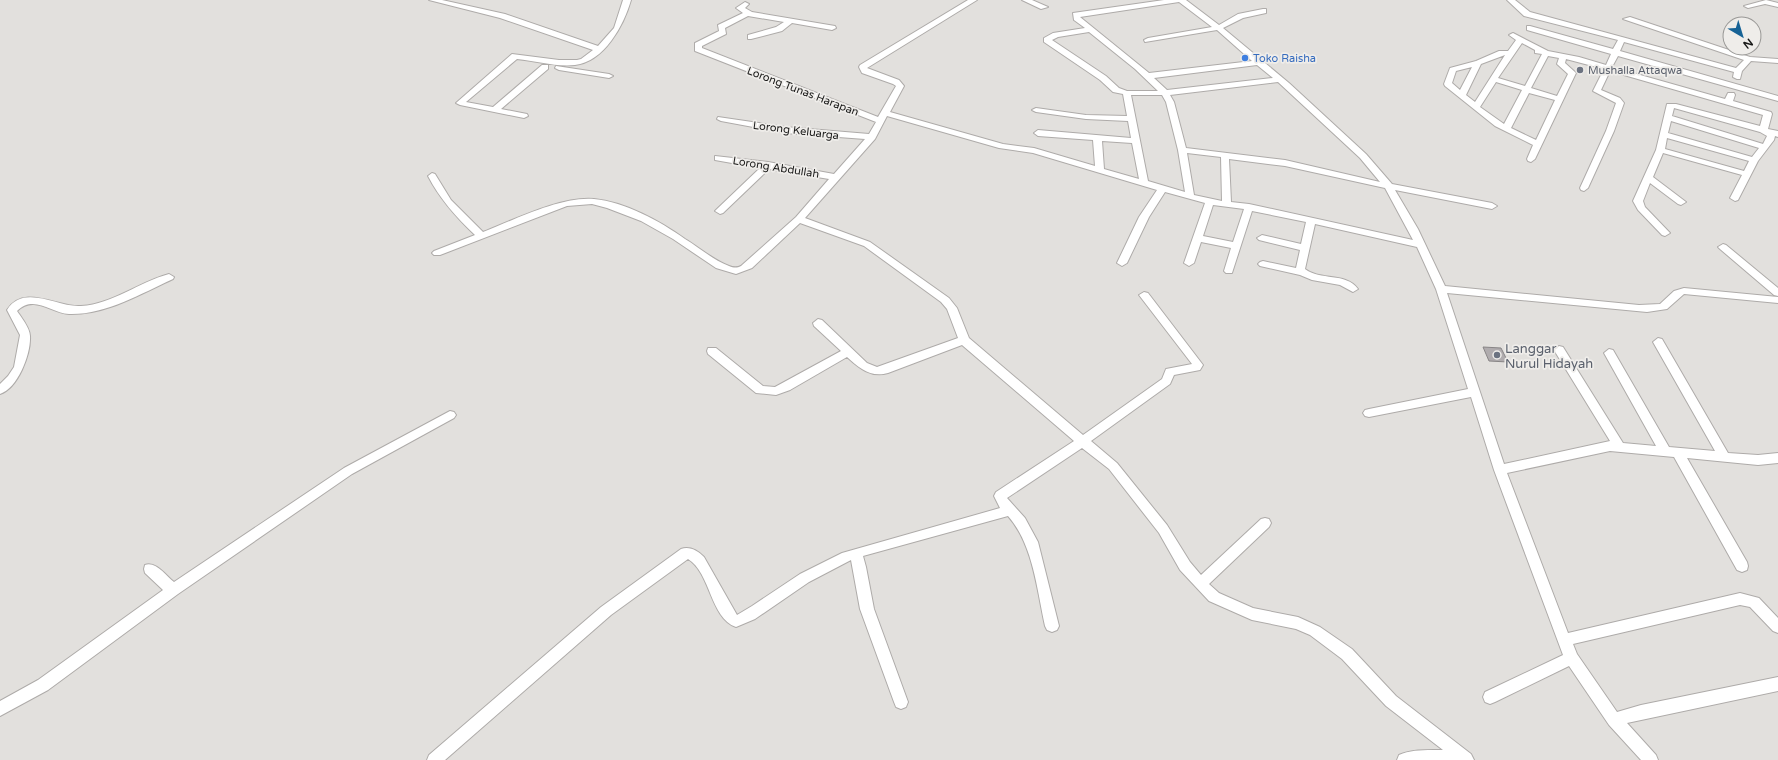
<svg xmlns="http://www.w3.org/2000/svg" width="1778" height="760" font-family="'Varela Round',sans-serif">
  <rect width="100%" height="100%" fill="#e2e0dd"/>
  <!-- building -->
  <path fill="#b0acae" stroke="#888586" d="M 1483,347 L 1501,348 L 1508,362 L 1489,361 Z"/>
  <g fill="none" stroke-linecap="round" stroke-linejoin="round">
    <defs>
      <path id="minor" d="M 429,0 L 442,0 L 505,14 L 598,46 L 614,28 L 623,0 L 631,0 C 624,25 604,62 575,65 C 556,67 536,61 517,59 L 466,102 L 493,107 L 542,65 L 548,65 L 548,69 L 501,109 L 527,114 L 528,116 L 524,118 L 460,105 L 456,103 L 512,54 L 559,60 L 577,60 L 581,59 L 593,50 L 500,18 Z
        M 968,0 L 977,0 L 867,68 L 899,80 L 904,86 L 890,112 L 1003,144 L 1034,148 L 1095,166 L 1093,140 L 1038,136 L 1034,133 L 1038,130 L 1131,138 L 1128,121 L 1086,119 L 1036,112 L 1032,110 L 1036,108 L 1086,115 L 1127,116 L 1123,94 L 1113,92 L 1100,80 L 1044,42 L 1044,38 L 1053,33 L 1085,28 L 1074,20 L 1073,13 L 1164,0 L 1186,0 L 1219,25 L 1238,14 L 1263,9 L 1266,9 L 1266,13 L 1243,18 L 1223,28 L 1289,83 L 1366,154 L 1392,184 L 1492,203 L 1497,206 L 1492,209 L 1395,190 L 1418,229 L 1445,286 L 1639,305 L 1660,304 L 1674,291 L 1684,288 L 1778,297 L 1778,303 L 1684,294 L 1667,309 L 1647,312 L 1447,293 L 1504,464 L 1610,441 L 1554,350 L 1559,346 L 1563,347 L 1623,443 L 1656,446 L 1604,353 L 1609,349 L 1613,350 L 1669,447 L 1715,451 L 1653,342 L 1658,338 L 1662,339 L 1728,453 L 1758,455 L 1778,453 L 1778,463 L 1758,465 L 1687,458 L 1747,562 L 1748,566 L 1747,570 L 1742,572 L 1737,570 L 1674,457 L 1610,451 L 1507,473 L 1568,633 L 1740,593 L 1759,598 L 1778,618 L 1778,633 L 1773,631 L 1750,607 L 1740,605 L 1573,644 L 1577,654 L 1617,712 L 1641,705 L 1778,677 L 1778,691 L 1627,723 L 1656,755 L 1658,760 L 1641,760 L 1609,725 L 1569,666 L 1495,702 L 1490,704 L 1485,702 L 1483,697 L 1485,692 L 1563,655 L 1494,470 L 1471,397 L 1369,417 L 1365,416 L 1363,413 L 1365,410 L 1369,409 L 1468,389 L 1436,289 L 1417,247 L 1315,224 L 1305,269 C 1320,281 1346,272 1358,289 L 1353,292 L 1340,285 L 1312,280 L 1300,275 L 1260,266 L 1258,264 L 1260,262 L 1263,261 L 1296,268 L 1300,250 L 1259,240 L 1257,238 L 1262,235 L 1301,244 L 1306,222 L 1252,211 L 1232,273 L 1226,273 L 1224,271 L 1231,248 L 1201,242 L 1194,263 L 1189,266 L 1184,263 L 1205,203 L 1165,192 L 1149,217 L 1127,263 L 1122,266 L 1117,263 L 1139,217 L 1157,190 L 1033,153 L 999,148 L 887,116 L 875,139 L 805,218 L 870,242 L 949,298 L 957,308 L 969,338 L 1083,435 L 1162,379 L 1166,369 L 1192,364 L 1139,295 L 1144,292 L 1148,293 L 1203,365 L 1200,370 L 1174,375 L 1170,384 L 1091,441 L 1117,463 L 1167,525 L 1190,562 L 1201,575 L 1261,519 L 1265,518 L 1269,519 L 1271,523 L 1269,527 L 1209,584 L 1219,593 L 1253,608 L 1298,617 L 1320,627 L 1352,649 L 1396,696 L 1471,754 L 1474,760 L 1397,760 L 1399,755 C 1412,749 1429,750 1443,750 L 1386,706 L 1342,659 L 1310,635 L 1296,629 L 1252,620 L 1209,601 L 1180,570 L 1159,533 L 1109,469 L 1082,448 L 1007,498 L 1025,518 L 1038,542 L 1059,626 L 1057,630 L 1052,632 L 1047,630 L 1045,626 C 1037,590 1033,544 1008,516 L 863,556 L 866,567 L 874,609 L 908,702 L 906,707 L 901,709 L 896,707 L 894,702 L 860,609 L 851,560 L 809,582 L 755,619 L 736,627 C 710,618 711,573 688,559 L 611,615 L 445,760 L 427,760 L 429,755 L 601,607 L 681,549 C 690,546 698,551 704,557 L 737,615 L 752,606 L 800,574 L 842,553 L 1000,508 L 994,496 L 996,492 L 1074,441 L 962,345 L 888,373 C 871,378 859,368 847,357 L 790,390 L 776,395 L 756,393 L 708,354 L 707,351 L 708,348 L 716,348 L 763,386 L 775,387 L 841,351 L 814,326 L 813,323 L 818,319 L 822,320 L 867,363 L 877,367 L 958,338 L 947,309 L 941,302 L 864,246 L 800,223 L 752,268 L 736,274 L 716,268 L 673,239 L 641,221 L 607,208 L 592,204 L 567,206 L 440,255 L 434,255 L 432,253 L 434,251 L 475,235 C 456,217 440,199 428,176 L 432,173 L 435,174 L 451,200 L 483,232 C 514,220 561,196 594,199 C 625,202 660,221 685,239 C 700,248 713,260 729,266 C 734,268 737,268 741,266 L 796,217 L 829,179 L 769,169 L 723,213 L 720,214 L 715,211 L 717,209 L 760,168 L 715,160 L 715,156 L 768,162 L 834,174 L 865,139 L 785,133 L 721,121 L 717,119 L 718,117 L 785,127 L 869,134 L 876,122 L 695,51 L 695,43 L 719,31 L 718,25 L 743,13 L 736,8 L 745,2 L 749,4 L 745,8 L 752,12 L 835,26 L 836,28 L 832,30 L 792,23 L 782,31 L 751,39 L 748,39 L 748,35 L 776,27 L 784,22 L 748,16 L 725,28 L 726,34 L 702,46 L 702,48 L 878,117 L 896,86 L 893,84 L 862,73 L 859,67 L 860,65 ZM 1179,2 L 1212,27 L 1148,38 L 1144,40 L 1145,42 L 1217,30 L 1252,61 L 1149,73 L 1080,17 ZM 1089,32 L 1135,69 L 1158,91 L 1127,91 L 1119,88 L 1106,76 L 1052,40 L 1058,37 ZM 1257,65 L 1273,78 L 1167,90 L 1154,78 ZM 1278,82 L 1360,158 L 1380,182 L 1285,160 L 1186,148 L 1174,102 L 1170,95 ZM 1131,95 L 1162,95 L 1166,102 L 1178,150 L 1185,192 L 1148,181 ZM 1102,141 L 1132,143 L 1139,179 L 1104,169 ZM 1187,153 L 1221,157 L 1222,201 L 1194,195 ZM 1229,159 L 1285,166 L 1385,188 L 1413,240 L 1249,204 L 1231,202 ZM 1213,205 L 1244,209 L 1233,242 L 1203,236 Z
        M 1022,0 L 1032,0 L 1048,7 L 1041,9 Z
        M 1507,0 L 1515,0 L 1530,12 L 1736,68 L 1744,60 L 1623,19 L 1630,17 L 1750,57 L 1778,59 L 1778,63 L 1751,61 L 1742,71 L 1740,79 L 1737,79 L 1733,77 L 1734,72 L 1624,42 L 1620,51 L 1778,96 L 1778,101 L 1618,56 L 1612,67 L 1725,99 L 1728,93 L 1734,93 L 1735,95 L 1733,101 L 1771,112 L 1772,114 L 1768,129 L 1778,131 L 1778,137 L 1775,136 L 1774,140 L 1758,161 L 1738,200 L 1735,201 L 1730,198 L 1742,175 L 1663,153 L 1653,177 L 1686,202 L 1681,205 L 1678,204 L 1650,183 L 1643,201 L 1645,207 L 1670,233 L 1665,236 L 1662,235 L 1638,210 L 1633,201 L 1656,150 L 1667,104 L 1676,104 L 1760,126 L 1763,115 L 1610,71 L 1601,90 L 1620,98 L 1624,103 L 1614,131 L 1588,188 L 1584,191 L 1581,190 L 1580,188 L 1606,131 L 1616,103 L 1593,91 L 1604,69 L 1566,59 L 1565,63 L 1576,73 L 1535,159 L 1531,162 L 1528,161 L 1527,159 L 1533,145 L 1495,126 L 1445,86 L 1444,84 L 1450,68 L 1476,61 L 1499,51 L 1508,51 L 1516,40 L 1509,35 L 1513,33 L 1548,51 L 1579,57 L 1606,65 L 1611,54 L 1527,30 L 1527,26 L 1530,26 L 1613,49 L 1618,40 L 1524,16 ZM 1522,43 L 1535,50 L 1535,53 L 1542,54 L 1525,86 L 1498,78 ZM 1505,55 L 1475,102 L 1466,95 L 1481,64 ZM 1548,56 L 1559,58 L 1557,64 L 1568,74 L 1557,96 L 1531,88 ZM 1472,67 L 1460,90 L 1452,83 L 1456,71 ZM 1496,82 L 1522,90 L 1504,124 L 1480,107 ZM 1529,93 L 1555,100 L 1536,140 L 1511,128 ZM 1674,108 L 1760,132 L 1767,136 L 1763,144 L 1672,116 ZM 1671,121 L 1759,148 L 1752,157 L 1668,133 ZM 1667,138 L 1749,161 L 1744,171 L 1665,149 Z
        M 1766,0 L 1778,3 L 1778,7 L 1765,4 L 1748,8 L 1744,6 Z
        M 556,66 L 609,74 L 613,76 L 609,78 L 559,70 L 555,68 Z
        M 1723,244 L 1726,245 L 1778,288 L 1778,296 L 1774,295 L 1720,249 L 1718,247 Z
        M 169,274 L 174,277 L 173,279 C 140,294 106,315 69,314 C 51,313 34,294 17,311 C 21,317 30,328 30,336 C 31,354 18,388 0,394 L 0,384 L 8,376 L 14,367 L 20,335 L 7,310 C 24,283 58,308 81,306 C 113,304 139,282 169,274 Z
        M 450,411 L 454,412 L 456,415 L 454,418 L 352,474 L 178,594 L 48,690 L 0,716 L 0,701 L 38,680 L 163,590 L 145,573 L 144,569 L 145,565 C 156,561 166,576 174,582 L 344,468 Z"/>
    </defs>
    <!-- minor casing -->
    <use href="#minor" stroke="#aeaba9" stroke-width="2"/>
    <!-- minor -->
    <use href="#minor" fill="#fff" fill-rule="evenodd"/>
  </g>
  <!-- markers -->
  <circle fill="#3f7fe0" stroke="#efedea" stroke-width="1.5" cx="1245" cy="58" r="4"/>
  <g fill="#6b7280" stroke="#efedea" stroke-width="1.5">
    <circle cx="1580" cy="70" r="4"/>
    <circle cx="1497" cy="355" r="4"/>
  </g>
  <g text-anchor="middle" stroke-width="3.5" stroke-linejoin="round" paint-order="stroke">
    <!-- far-shop labels -->
    <g font-size="11" fill="#366cbe" stroke="#efedea" text-anchor="start">
      <text x="1253" y="62">Toko Raisha</text>
    </g>
    <!-- far-worship labels -->
    <g font-size="11" fill="#5b616d" stroke="#efedea" text-anchor="start">
      <text x="1588" y="74">Mushalla Attaqwa</text>
    </g>
    <!-- far-street labels -->
    <g font-size="11" fill="#181817" stroke="#efedea">
      <text transform="translate(803 91) rotate(21)" y="4">Lorong Tunas Harapan</text>
      <text transform="translate(796 130) rotate(7)" y="4">Lorong Keluarga</text>
      <text transform="translate(776 167) rotate(9)" y="4">Lorong Abdullah</text>
    </g>
    <!-- worship labels -->
    <g font-size="13" fill="#5b616d" stroke="#efedea" text-anchor="start">
      <text x="1505" y="353">Langgar<tspan x="1505" dy="15">Nurul Hidayah</tspan></text>
    </g>
  </g>
  <!-- north arrow -->
  <g transform="translate(1742 36) rotate(142)"><circle r="19" fill="#efedea" stroke="#999896"/>
  <path d="M0-3L7 15L0 10L-7 15Z" fill="#176396"/>
  <text y="-6" font-size="11" font-weight="bold" text-anchor="middle" fill="#181817">N</text>
  </g>
</svg>
